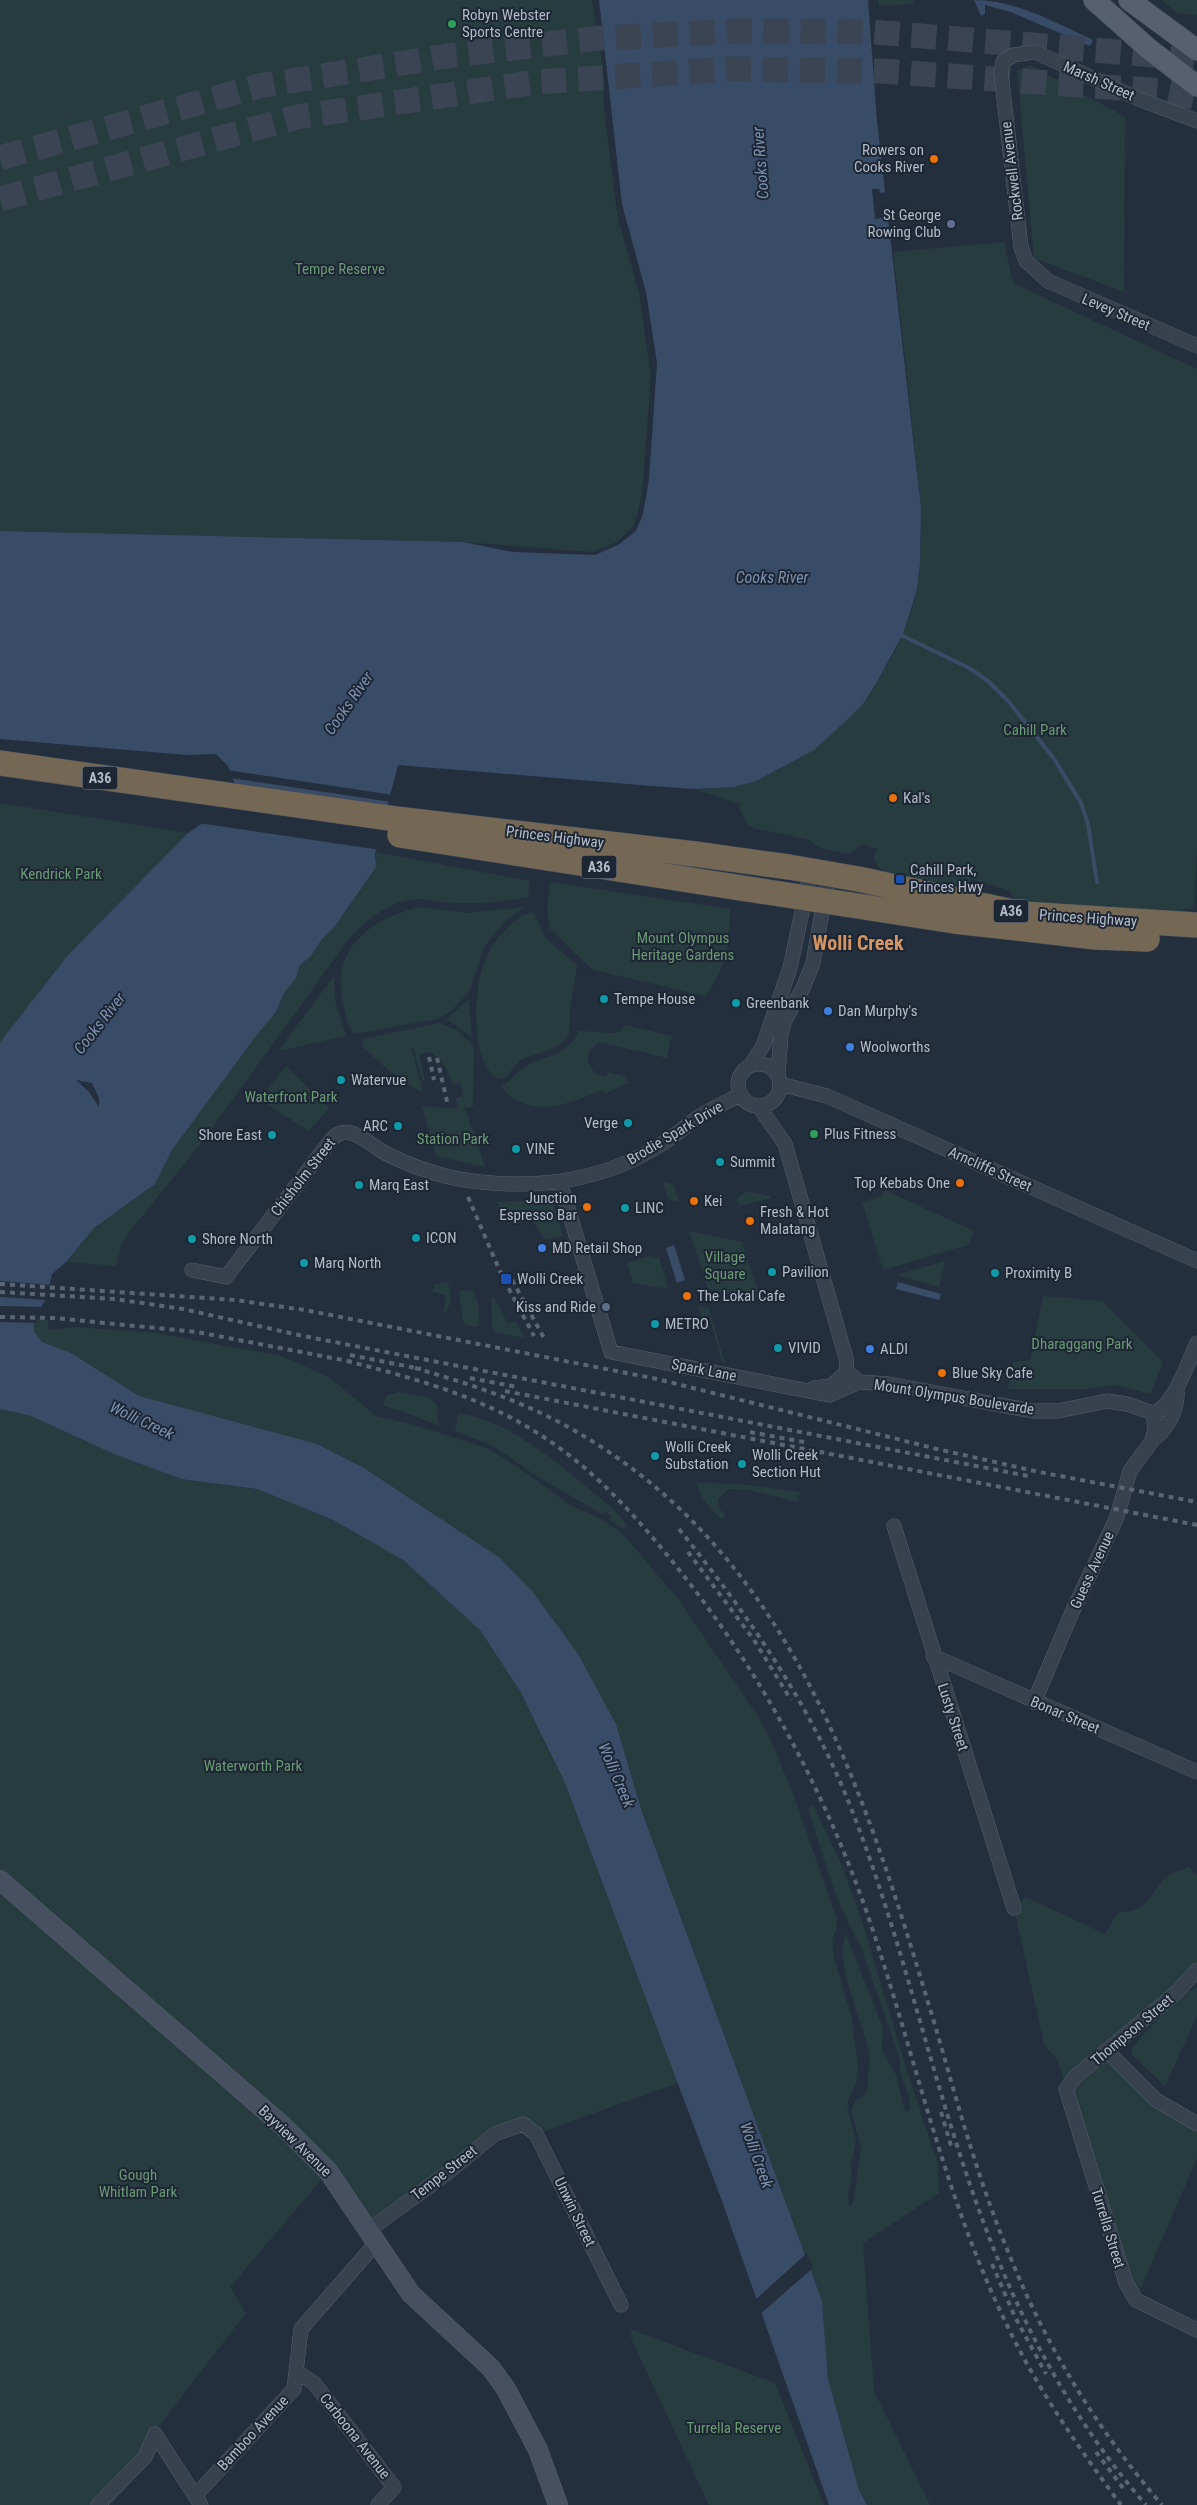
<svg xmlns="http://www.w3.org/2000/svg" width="1197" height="2505" font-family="'Roboto Condensed',sans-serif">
  <rect width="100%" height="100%" fill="#242f3e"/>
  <!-- green -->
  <path fill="#263c3f" d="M 0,0 L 592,0 L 601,54 L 604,109 L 618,219 L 639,293 L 651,376 L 642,495 L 634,526 L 617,542 L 592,552 L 463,542 L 0,531 Z
    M 878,0 L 912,0 L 915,4 L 879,6 Z
    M 1161,0 L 1197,0 L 1197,15 L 1177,13 Z
    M 1030,65 L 1125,117 L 1124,292 L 1034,258 L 1017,71 Z
    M 1004,242 L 1013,283 L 1197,369 L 1197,849 L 1194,909 L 1184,908 L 1181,915 L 1116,913 L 1111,905 L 1107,905 L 1100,912 L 1016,904 L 1010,891 L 971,879 L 969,887 L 959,887 L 884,872 L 877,865 L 873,855 L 878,849 L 863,844 L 848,854 L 820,848 L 807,839 L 753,828 L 746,822 L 739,808 L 740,804 L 694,789 L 734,787 L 863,704 C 886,669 910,629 917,588 C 925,540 919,492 914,444 C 908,380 900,316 893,252 Z
    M 0,803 L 188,833 L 68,955 L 0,1042 Z
    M 375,852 L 530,881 L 528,897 C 504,902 480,904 455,903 C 443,903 432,900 420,899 C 392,899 365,920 348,940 L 202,1142 L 134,1226 L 121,1245 L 116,1266 L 66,1262 L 94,1228 L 155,1184 L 172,1150 L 256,1036 L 276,1012 L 284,993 L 296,978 L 300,965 L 311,956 L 322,939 L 346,912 L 377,859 Z
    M 550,882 L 730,909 C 729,947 728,964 705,996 L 593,970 L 550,929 L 547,908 Z
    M 418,907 L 469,913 L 525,907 L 505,921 L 484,947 L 469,992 L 451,1011 L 437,1019 L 355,1034 C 348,1028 346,1016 344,1007 C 329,949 368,921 418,907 Z
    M 534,912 L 545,938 L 577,965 L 570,1010 L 569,1034 L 563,1042 L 554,1048 L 520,1060 L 506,1077 L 501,1079 C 470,1071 474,992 482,969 C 487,951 499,933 514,922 C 520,917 527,912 534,912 Z
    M 334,976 L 335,1001 L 346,1036 L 278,1051 Z
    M 469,999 L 472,1037 L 447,1019 Z
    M 440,1023 L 458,1031 L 474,1046 L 473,1107 L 461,1109 L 466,1110 L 471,1128 L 473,1128 L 485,1167 L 436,1156 L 422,1106 L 458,1109 L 456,1098 L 463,1096 L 460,1083 L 452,1084 C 449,1069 442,1062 431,1052 L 419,1054 L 425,1080 L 422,1081 L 413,1047 L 411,1047 L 423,1091 L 420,1092 L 387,1069 L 362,1046 L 363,1039 Z
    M 625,1025 L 672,1036 L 667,1058 L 599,1042 L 590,1050 L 587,1060 L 595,1074 L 607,1076 L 607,1072 L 627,1077 L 625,1080 L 630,1082 L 605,1094 L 603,1090 C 570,1103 533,1121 503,1089 L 502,1086 C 512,1081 515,1073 523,1068 C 547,1052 562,1061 579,1031 L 615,1033 L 621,1031 Z
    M 286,1066 L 329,1108 L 309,1131 L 260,1100 Z
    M 663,1182 L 673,1184 L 679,1202 L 668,1199 Z
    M 885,1190 L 974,1231 L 968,1245 L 883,1270 L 862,1202 L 882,1196 Z
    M 748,1191 L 770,1196 L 771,1198 L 739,1206 L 736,1199 Z
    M 552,1200 L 563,1236 L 545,1240 L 533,1221 L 528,1220 L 515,1225 L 513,1219 L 505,1222 L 497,1202 Z
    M 689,1231 L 742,1242 L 761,1300 L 708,1289 Z
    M 653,1255 L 655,1258 L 659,1257 L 668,1289 L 633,1283 L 627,1263 Z
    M 945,1261 L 939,1287 L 896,1275 Z
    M 447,1281 C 452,1294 453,1304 443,1315 L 446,1295 L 430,1291 L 433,1290 L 434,1285 Z
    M 473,1290 L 478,1303 L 479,1325 L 476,1327 L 466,1325 L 463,1321 L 459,1294 L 460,1291 Z
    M 1043,1296 L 1102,1301 L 1163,1362 L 1150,1394 L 1116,1385 L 1087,1389 L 1008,1389 L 1013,1362 L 1030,1360 Z
    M 494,1297 L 508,1324 L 515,1321 L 525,1338 L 495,1332 L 492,1325 L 491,1298 Z
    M 698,1306 L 709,1308 L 725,1363 L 722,1363 L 709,1315 L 702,1317 Z
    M 34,1318 L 48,1320 L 49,1330 L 75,1327 L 156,1333 L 281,1356 L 329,1377 L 376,1416 L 411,1424 L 487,1448 L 518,1467 L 570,1505 L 601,1519 L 622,1533 L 679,1600 L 759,1718 L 771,1741 L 792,1791 L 837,1919 L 836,1930 L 832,1940 L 834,1958 L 851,2015 L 858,2064 L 856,2083 L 847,2104 L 856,2141 L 851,2164 L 852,2177 L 848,2194 L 849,2206 L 852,2205 L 854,2198 L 861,2147 L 851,2111 L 855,2101 L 865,2095 L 867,2089 C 868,2078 870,2066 869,2054 C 865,2025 832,1960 846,1935 L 883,2028 L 882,2050 L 896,2075 L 905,2112 L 910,2110 C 912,2091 897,2078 900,2059 L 860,1944 C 835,1904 823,1853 808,1808 L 813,1805 L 843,1868 L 862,1921 L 907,2071 L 938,2165 L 939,2193 L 863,2243 L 874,2391 L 930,2505 L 867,2505 L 859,2490 L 828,2379 L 822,2301 L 642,1812 L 616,1724 L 532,1591 L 500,1558 L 364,1468 L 222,1419 L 139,1396 L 71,1353 L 42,1342 L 34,1331 Z
    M 398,1392 L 426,1397 L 437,1405 L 438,1425 L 383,1405 L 386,1396 Z
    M 0,1409 L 31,1416 L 114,1454 L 181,1479 L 257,1489 L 333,1520 L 403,1560 L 480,1630 L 520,1691 L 565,1783 L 678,2083 L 536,2134 L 523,2124 L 495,2134 L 373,2236 L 328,2172 L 230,2287 L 246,2313 L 98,2505 L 0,2505 Z
    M 458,1414 C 502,1416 556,1462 589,1489 C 603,1501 618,1511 627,1526 L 623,1529 L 609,1519 L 611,1516 L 605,1511 L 602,1514 L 538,1477 L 493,1446 L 455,1431 Z
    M 696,1482 L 749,1485 L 800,1492 L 798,1502 L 749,1490 L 729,1489 L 718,1499 L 719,1508 L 726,1516 L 720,1519 L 703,1499 Z
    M 1189,1867 L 1197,1875 L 1197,1970 L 1108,2052 L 1156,2100 L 1197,2124 L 1197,2158 L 1136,2300 L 1058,2061 L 1044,2044 L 1014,1908 L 1026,1897 L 1105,1934 L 1118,1913 C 1149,1910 1147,1899 1164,1879 C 1169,1873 1182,1870 1189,1867 Z
    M 1197,1986 L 1197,2016 L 1165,2086 L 1132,2055 L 1132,2047 L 1172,2004 Z
    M 630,2329 L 775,2383 L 824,2505 L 709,2505 L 630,2336 L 633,2337 Z"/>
  <!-- water -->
  <path fill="#394c67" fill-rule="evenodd" d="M 599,0 L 868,0 L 877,121 L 921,509 L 920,563 L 917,589 L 911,609 L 903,634 L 877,682 L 863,704 L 848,719 L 814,750 L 756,781 L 734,787 L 694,789 L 652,786 L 398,765 L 385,815 L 384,838 L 375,852 L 376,867 L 336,925 L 322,939 L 311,956 L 300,965 L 296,978 L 284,993 L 276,1012 L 256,1036 L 172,1150 L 155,1184 L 94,1228 L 66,1262 L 52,1274 L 47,1297 L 34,1319 L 34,1331 L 42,1342 L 71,1353 L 139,1396 L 317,1444 L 364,1468 L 500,1558 L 532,1591 L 578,1654 L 616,1724 L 642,1812 L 822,2301 L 828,2379 L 859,2490 L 867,2505 L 829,2505 L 722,2201 L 565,1783 L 520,1691 L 480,1630 L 403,1560 L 333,1520 L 257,1489 L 181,1479 L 114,1454 L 31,1416 L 0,1409 L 0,1042 L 68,955 L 188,833 L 227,807 L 235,784 L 228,766 L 216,754 L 186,755 L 0,739 L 0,531 L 463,542 L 513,552 L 595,555 L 618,545 L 636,531 L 643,514 L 649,479 L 657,363 L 646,292 L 622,204 ZM 76,1080 L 92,1083 L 99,1098 L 99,1107 L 89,1092 Z
    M 974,0 C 1016,0 1055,23 1093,40 L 1090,46 L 1011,12 L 985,5 L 985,14 L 981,16 Z
    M 674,1245 L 685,1280 L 677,1283 L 666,1248 Z
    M 898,1282 L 941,1294 L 939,1300 L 896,1289 Z"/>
  <!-- pier -->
  <path fill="#242f3e" d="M 872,189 L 879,189 L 880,193 L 889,192 L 892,213 L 882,214 L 882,218 L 875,219 Z
    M 227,770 L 393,795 L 392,802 L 230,778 Z
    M 231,783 L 390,807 L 387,839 L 380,850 L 199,823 L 225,805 Z
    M 0,1281 L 52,1285 L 48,1300 L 0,1297 Z
    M 0,1306 L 43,1307 L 36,1323 L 0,1322 Z
    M 807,2253 L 813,2268 L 759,2315 L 754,2301 Z"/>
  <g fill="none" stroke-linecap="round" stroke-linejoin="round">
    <!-- stream -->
    <path stroke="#394c67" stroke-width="4" d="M 899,634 L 969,668 L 988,681 L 1009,702 L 1055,760 L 1081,803 L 1088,824 L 1097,882"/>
    <!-- highway-tunnel -->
    <path stroke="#3a4453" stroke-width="25" stroke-dasharray="25 12" stroke-linecap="butt" d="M 0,158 L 259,86 L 453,55 L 599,38 L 741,31 L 873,32 L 1154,55 L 1197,62
      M 0,199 L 297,117 L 537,82 L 731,69 L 880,71 L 1163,91 L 1197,98"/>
    <defs>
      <path id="street" d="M 1197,121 L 1139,99 L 1035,52 L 1013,55 L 1003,62 L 1001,73 L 1021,247 L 1026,261 L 1048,281 L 1197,346
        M738 1085a21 21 0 1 1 42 0a21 21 0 1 1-42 0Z
        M 750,1066 L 763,1046 L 790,968 L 811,870
        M 778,1075 L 781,1033 L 785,1020 L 803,988 L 813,963 L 829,873
        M 780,1084 L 827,1096 L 1197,1261
        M 759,1107 L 785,1144 L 846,1358 L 847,1372
        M 560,1182 L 611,1352 L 829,1395 L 859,1382
        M 192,1270 L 226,1277 L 331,1140 C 336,1134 343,1131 351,1133 C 363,1136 375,1148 387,1154 C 417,1169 447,1179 481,1182 C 543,1189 606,1179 660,1145 C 674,1137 686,1125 700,1116 C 712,1108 726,1102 740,1095
        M 847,1372 L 859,1382 L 889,1384 L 1032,1411 L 1058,1411 L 1107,1401 L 1127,1404 L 1153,1413
        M 814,1388 L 831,1386 L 847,1372
        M 1153,1413 C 1173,1408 1188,1362 1197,1343
        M 1152,1440 C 1167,1432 1178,1408 1177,1392
        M 894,1526 L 1014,1908
        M 933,1656 L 1197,1772
        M 1034,1702 L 1073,1610 L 1117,1517 L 1130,1471 L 1152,1441 L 1155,1428 L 1153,1413
        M 1197,1970 L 1177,1992 L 1075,2077 L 1066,2089 L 1126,2283 L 1136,2300 L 1197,2330
        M 1108,2052 L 1156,2100 L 1197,2124
        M 369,2230 L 446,2174 L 495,2134 L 523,2124 L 536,2134 L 621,2305
        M 297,2372 L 314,2383 L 394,2487 L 378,2505
        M 155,2434 L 201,2505
        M 195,2496 L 294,2389 L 301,2329 L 377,2242
        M 98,2505 L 145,2457 L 155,2434"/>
      <path id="secondary" d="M 0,1880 L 282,2125 L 328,2171 L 411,2294 L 491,2368 L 506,2389 L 538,2450 L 558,2505"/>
      <path id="primary" d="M 1094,0 L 1149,49 L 1197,86
        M 1129,0 L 1197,50"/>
      <path id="highway" d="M 0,763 L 396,819 L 695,854 L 789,867 L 858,879 L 1023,914 L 1197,925
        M 400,835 L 954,921 L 1095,937 L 1147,939"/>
    </defs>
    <!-- street casing -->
    <use href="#street" stroke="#565f6c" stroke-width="15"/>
    <!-- secondary casing -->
    <use href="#secondary" stroke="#565f6c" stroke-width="20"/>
    <!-- primary casing -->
    <use href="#primary" stroke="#414a57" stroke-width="22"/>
    <!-- highway casing -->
    <use href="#highway" stroke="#434c59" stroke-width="26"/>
    <!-- street -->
    <use href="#street" stroke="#38414e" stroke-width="14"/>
    <!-- secondary -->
    <use href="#secondary" stroke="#465061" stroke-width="19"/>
    <!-- primary -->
    <use href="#primary" stroke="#56606e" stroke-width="21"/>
    <!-- highway -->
    <use href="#highway" stroke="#746855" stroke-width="25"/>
    <!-- rail -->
    <path stroke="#5a6575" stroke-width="4" stroke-dasharray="5 5" stroke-linecap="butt" d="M 429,1057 L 434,1080
      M 437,1058 L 448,1106
      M 468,1197 L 502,1276 L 534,1336
      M 512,1280 L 544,1338
      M 0,1284 L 235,1300 L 305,1310 L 657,1379 L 937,1449 L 1039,1472 L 1197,1502
      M 0,1292 L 115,1299 L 183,1309 L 303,1336 L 1028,1476
      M 0,1317 L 54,1318 L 197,1332 L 353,1362
      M 350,1355 L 421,1369
      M 347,1361 C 417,1379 487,1398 548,1440 C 593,1470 629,1509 663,1550 C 753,1658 822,1783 868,1916 C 914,2050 943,2193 1005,2321 C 1036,2387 1078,2447 1121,2505
      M 415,1368 C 463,1382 510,1397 555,1420 C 793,1544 865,1793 937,2032 C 958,2105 978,2179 1007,2249 C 1044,2343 1096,2428 1162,2505
      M 470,1378 L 517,1387
      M 505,1391 L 1197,1525
      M 750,1432 L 809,1443
      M 679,1529 C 748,1615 808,1701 849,1803 C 908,1951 937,2110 997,2257 C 1033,2346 1083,2433 1146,2505
      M 688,1552 L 754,1640 L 791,1700
      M 941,2112 L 951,2146
      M 992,2264 L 1015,2317 L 1046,2374
      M 1096,2452 L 1123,2488"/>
  </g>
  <!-- markers -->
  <g fill="#2e9e5b" stroke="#1d2633" stroke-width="2">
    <circle cx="452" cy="24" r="5"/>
    <circle cx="814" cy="1134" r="5"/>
  </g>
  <g fill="#e8710a" stroke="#1d2633" stroke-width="2">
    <circle cx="934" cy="159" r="5"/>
    <circle cx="893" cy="798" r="5"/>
    <circle cx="960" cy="1183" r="5"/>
    <circle cx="694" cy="1201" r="5"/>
    <circle cx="587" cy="1207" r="5"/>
    <circle cx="750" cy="1221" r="5"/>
    <circle cx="687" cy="1296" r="5"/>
    <circle cx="942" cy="1373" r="5"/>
  </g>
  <g fill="#5c6f8a" stroke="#1d2633" stroke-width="2">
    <circle cx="951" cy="224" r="5"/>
    <circle cx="606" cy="1307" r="5"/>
  </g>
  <g fill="#1a4fb4" stroke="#1d2633" stroke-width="2">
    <rect x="895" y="874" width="10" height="10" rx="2.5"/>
    <rect x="500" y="1273" width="12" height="12" rx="2.5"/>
  </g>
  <g fill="#0f9aa8" stroke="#1d2633" stroke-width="2">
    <circle cx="604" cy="999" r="5"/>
    <circle cx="736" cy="1003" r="5"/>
    <circle cx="341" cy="1080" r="5"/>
    <circle cx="628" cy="1123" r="5"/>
    <circle cx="398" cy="1126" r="5"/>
    <circle cx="272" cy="1135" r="5"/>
    <circle cx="516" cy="1149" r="5"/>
    <circle cx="720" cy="1162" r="5"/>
    <circle cx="359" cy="1185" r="5"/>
    <circle cx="625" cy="1208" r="5"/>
    <circle cx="416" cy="1238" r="5"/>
    <circle cx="192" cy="1239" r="5"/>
    <circle cx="304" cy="1263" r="5"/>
    <circle cx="772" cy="1272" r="5"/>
    <circle cx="995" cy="1273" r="5"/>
    <circle cx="655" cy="1324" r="5"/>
    <circle cx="778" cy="1348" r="5"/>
    <circle cx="655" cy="1456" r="5"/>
    <circle cx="742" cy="1464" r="5"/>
  </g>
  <g fill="#3f7fe0" stroke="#1d2633" stroke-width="2">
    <circle cx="828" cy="1011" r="5"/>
    <circle cx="850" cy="1047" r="5"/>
    <circle cx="542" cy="1248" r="5"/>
    <circle cx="870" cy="1349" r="5"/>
  </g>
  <g text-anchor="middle" stroke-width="4" stroke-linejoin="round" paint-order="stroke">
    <!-- shield labels -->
    <g fill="#1d2633" stroke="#878f9c" stroke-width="1">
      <rect x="82.5" y="766.5" width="35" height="23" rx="4"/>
      <rect x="581.5" y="855.5" width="35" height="23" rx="4"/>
      <rect x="993.5" y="899.5" width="35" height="23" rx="4"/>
    </g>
    <g font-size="14" font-weight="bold" fill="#b4bcc9">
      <text x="100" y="783">A36</text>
      <text x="599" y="872">A36</text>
      <text x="1011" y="916">A36</text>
    </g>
    <!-- poi labels -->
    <g font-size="15" fill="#b4bcc9" stroke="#1d2633" text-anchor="start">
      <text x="462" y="20">Robyn Webster<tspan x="462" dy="17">Sports Centre</tspan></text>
      <text x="924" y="155" text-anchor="end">Rowers on<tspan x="924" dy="17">Cooks River</tspan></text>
      <text x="941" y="220" text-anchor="end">St George<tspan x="941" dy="17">Rowing Club</tspan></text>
      <text x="903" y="803">Kal's</text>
      <text x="910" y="875">Cahill Park,<tspan x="910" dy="17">Princes Hwy</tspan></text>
      <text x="614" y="1004">Tempe House</text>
      <text x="746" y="1008">Greenbank</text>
      <text x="838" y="1016">Dan Murphy's</text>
      <text x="860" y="1052">Woolworths</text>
      <text x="351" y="1085">Watervue</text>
      <text x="618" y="1128" text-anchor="end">Verge</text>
      <text x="388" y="1131" text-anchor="end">ARC</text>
      <text x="824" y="1139">Plus Fitness</text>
      <text x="262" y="1140" text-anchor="end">Shore East</text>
      <text x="526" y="1154">VINE</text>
      <text x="730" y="1167">Summit</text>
      <text x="950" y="1188" text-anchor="end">Top Kebabs One</text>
      <text x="369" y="1190">Marq East</text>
      <text x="577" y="1203" text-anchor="end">Junction<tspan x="577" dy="17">Espresso Bar</tspan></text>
      <text x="704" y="1206">Kei</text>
      <text x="635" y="1213">LINC</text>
      <text x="760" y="1217">Fresh &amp; Hot<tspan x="760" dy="17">Malatang</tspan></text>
      <text x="426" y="1243">ICON</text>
      <text x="202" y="1244">Shore North</text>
      <text x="552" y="1253">MD Retail Shop</text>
      <text x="314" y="1268">Marq North</text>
      <text x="782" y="1277">Pavilion</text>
      <text x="1005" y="1278">Proximity B</text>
      <text x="517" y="1284">Wolli Creek</text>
      <text x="697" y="1301">The Lokal Cafe</text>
      <text x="596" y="1312" text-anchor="end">Kiss and Ride</text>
      <text x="665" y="1329">METRO</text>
      <text x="788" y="1353">VIVID</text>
      <text x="880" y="1354">ALDI</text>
      <text x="952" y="1378">Blue Sky Cafe</text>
      <text x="665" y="1452">Wolli Creek<tspan x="665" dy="17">Substation</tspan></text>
      <text x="752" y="1460">Wolli Creek<tspan x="752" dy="17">Section Hut</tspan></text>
    </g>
    <!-- street labels -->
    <g font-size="15" fill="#b4bcc9" stroke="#1d2633">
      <text transform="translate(1099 81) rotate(24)" y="5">Marsh Street</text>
      <text transform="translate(1012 171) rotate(-97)" y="5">Rockwell Avenue</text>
      <text transform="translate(1116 312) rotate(23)" y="5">Levey Street</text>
      <text transform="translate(555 837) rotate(7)" y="5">Princes Highway</text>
      <text transform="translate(1088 918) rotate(4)" y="5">Princes Highway</text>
      <text transform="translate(675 1133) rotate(-31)" y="5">Brodie Spark Drive</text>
      <text transform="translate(990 1169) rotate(24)" y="5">Arncliffe Street</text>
      <text transform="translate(303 1177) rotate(-52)" y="5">Chisholm Street</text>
      <text transform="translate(704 1370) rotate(11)" y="5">Spark Lane</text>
      <text transform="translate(954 1397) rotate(9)" y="5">Mount Olympus Boulevarde</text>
      <text transform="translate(1092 1570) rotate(-65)" y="5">Guess Avenue</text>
      <text transform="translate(1065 1715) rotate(23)" y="5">Bonar Street</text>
      <text transform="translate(953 1717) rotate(72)" y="5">Lusty Street</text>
      <text transform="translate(1132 2030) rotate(-40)" y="5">Thompson Street</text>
      <text transform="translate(295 2141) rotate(44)" y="5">Bayview Avenue</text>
      <text transform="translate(444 2173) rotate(-38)" y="5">Tempe Street</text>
      <text transform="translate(575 2212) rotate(64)" y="5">Unwin Street</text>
      <text transform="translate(1108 2228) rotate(73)" y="5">Turrella Street</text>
      <text transform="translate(253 2433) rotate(-47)" y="5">Bamboo Avenue</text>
      <text transform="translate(355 2436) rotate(52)" y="5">Carboona Avenue</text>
    </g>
    <!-- park labels -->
    <g font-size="15" fill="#6b9a76" stroke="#1d2633">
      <text x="340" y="274">Tempe Reserve</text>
      <text x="1035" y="735">Cahill Park</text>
      <text x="61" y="879">Kendrick Park</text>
      <text x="683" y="943">Mount Olympus<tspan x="683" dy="17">Heritage Gardens</tspan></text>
      <text x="291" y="1102">Waterfront Park</text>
      <text x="453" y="1144">Station Park</text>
      <text x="725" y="1262">Village<tspan x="725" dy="17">Square</tspan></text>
      <text x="1082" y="1349">Dharaggang Park</text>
      <text x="253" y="1771">Waterworth Park</text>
      <text x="138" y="2180">Gough<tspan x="138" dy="17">Whitlam Park</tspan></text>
      <text x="734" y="2433">Turrella Reserve</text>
    </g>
    <!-- water labels -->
    <g font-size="16" font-style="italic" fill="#7c92b1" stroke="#1d2633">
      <text transform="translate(760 163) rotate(-94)" y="6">Cooks River</text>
      <text x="772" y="583">Cooks River</text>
      <text transform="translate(348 703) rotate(-55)" y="6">Cooks River</text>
      <text transform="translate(99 1023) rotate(-52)" y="6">Cooks River</text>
      <text transform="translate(142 1420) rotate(25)" y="6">Wolli Creek</text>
      <text transform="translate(617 1775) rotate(67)" y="6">Wolli Creek</text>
      <text transform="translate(757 2155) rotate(70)" y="6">Wolli Creek</text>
    </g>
    <!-- district labels -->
    <g font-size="20" font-weight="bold" fill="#d59563" stroke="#1d2633">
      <text x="858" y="950">Wolli Creek</text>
    </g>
  </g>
</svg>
